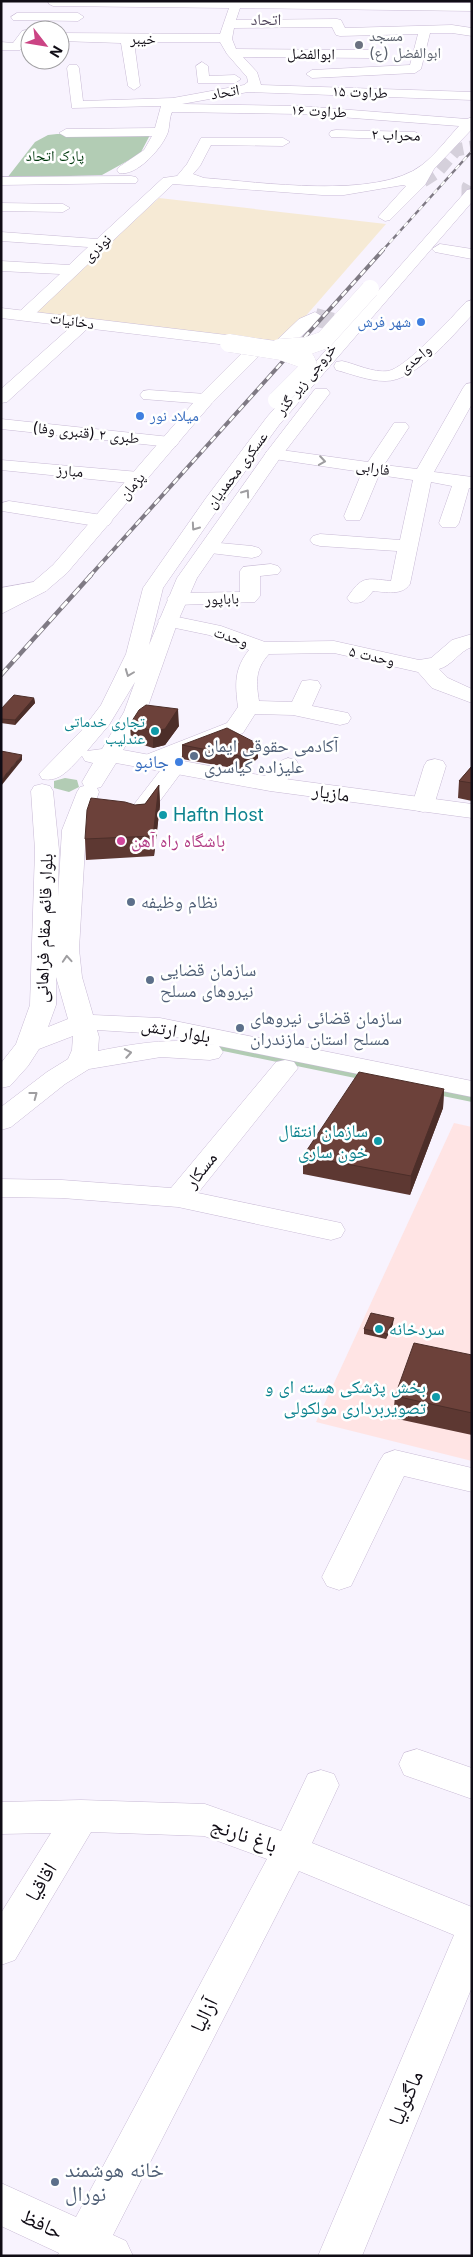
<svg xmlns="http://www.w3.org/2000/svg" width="473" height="2257" font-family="Inter,'Noto Naskh Arabic',sans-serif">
  <rect width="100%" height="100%" fill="#f8f3fe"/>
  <!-- industrial -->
  <path fill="#f6ead5" d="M 159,198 L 386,224 L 283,342 L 33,312 Z"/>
  <!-- medical -->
  <path fill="#ffe4e4" d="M 454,1123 L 472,1127 L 472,1461 L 316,1422 Z"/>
  <!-- green -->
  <path fill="#b2ccb4" d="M 48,135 L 57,134 L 150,135 L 140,154 L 102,175 L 7,178 L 35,142 Z
    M 65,778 L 77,780 L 79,787 L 69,792 L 54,788 L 54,781 Z
    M 197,1038 L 472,1094 L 472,1102 L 194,1045 Z"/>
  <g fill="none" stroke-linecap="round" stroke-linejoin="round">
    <!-- minor-tunnel -->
    <path stroke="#d5d0db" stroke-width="13" stroke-dasharray="13 7" stroke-linecap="butt" d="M 423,181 L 437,172 L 456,150 L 472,147
      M 468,198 L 468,187 L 472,180"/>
    <!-- major-tunnel -->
    <path stroke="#d5d0db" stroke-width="18" stroke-dasharray="18 9" stroke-linecap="butt" d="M 315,317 L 348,326 L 341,337"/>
    <defs>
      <path id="minor" d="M 48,1 L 472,3 L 472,11 L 240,8 L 236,20 L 337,19 L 341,20 L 345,28 L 452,25 L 472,28 L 472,36 L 452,33 L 430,33 L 421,69 L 415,73 L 312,78 L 306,74 L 312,70 L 410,65 L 418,34 L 340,36 L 336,35 L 332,27 L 234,28 L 232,39 L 236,49 L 370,50 L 376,54 L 370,58 L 243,57 L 257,72 L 261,85 L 472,92 L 472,100 L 248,92 L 182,104 L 300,106 L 467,119 L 472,117 L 472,129 L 434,169 L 425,185 L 390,220 L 385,221 L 378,217 L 406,186 L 403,185 L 344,195 L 322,195 L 173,184 L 32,317 L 20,317 L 18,314 L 20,311 L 60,274 L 1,271 L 1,261 L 69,265 L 88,247 L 1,241 L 1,232 L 97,239 L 163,178 L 177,176 L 187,164 L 201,138 L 283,138 L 290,142 L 283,146 L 211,145 L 200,166 L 193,174 L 204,178 C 260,182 377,200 422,165 C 436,154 447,139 459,126 L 300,114 L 172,112 C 169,118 170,125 168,132 C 163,147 137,177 119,173 L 117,170 L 119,167 L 144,150 L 152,136 L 66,137 L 59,133 L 66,129 L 155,128 L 161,106 L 72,108 L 67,68 L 69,65 L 77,65 L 79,68 L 83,101 L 173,98 L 244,85 L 248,82 L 247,77 L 227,54 L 220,42 L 134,42 L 140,86 L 134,90 L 128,86 L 121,43 L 60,41 L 60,33 L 220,34 L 229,8 L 53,6 L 49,4 Z
        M 17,13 L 78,13 L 84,17 L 78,21 L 13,20 L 11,17 Z
        M 26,30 L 30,31 L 30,37 L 20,50 L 1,50 L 1,42 L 13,43 L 22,31 Z
        M 45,60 L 58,60 L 51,65 L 47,64 Z
        M 202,62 L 208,66 L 209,76 L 235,75 L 241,79 L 235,83 L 198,83 L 196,66 Z
        M 336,130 L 415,132 L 422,136 L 415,140 L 331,137 L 329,134 L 331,131 Z
        M 131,176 L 136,177 L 138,180 L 136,183 L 1,185 L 1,177 Z
        M 1,203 L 63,204 L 70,208 L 63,212 L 1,211 Z
        M 472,300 L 472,315 C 452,336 415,382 385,381 C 368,381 352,374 336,370 L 334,366 L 336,362 L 342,361 C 356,364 373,373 388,371 C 406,368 452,317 466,302 Z
        M 80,322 L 86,324 L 88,327 L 86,330 L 7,402 L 1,403 L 1,389 L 74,324 Z
        M 472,383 L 472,404 L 434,472 L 472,477 L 472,489 L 469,488 L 459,523 L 456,527 L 442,527 L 439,523 L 452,486 L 431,482 L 410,584 C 402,596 386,592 373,591 C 366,600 362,605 350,602 L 347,598 C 362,576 365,578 391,581 L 397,551 L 320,546 L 313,544 L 310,540 L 313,536 L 320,534 L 400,540 L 413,480 L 379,475 L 362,516 L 360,520 L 346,520 L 344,516 L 362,472 L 274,459 L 268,458 L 265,454 L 268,450 L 274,449 L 368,462 L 394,423 L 406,423 L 409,427 L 384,465 L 417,469 L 463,388 L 466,384 Z
        M 149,390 L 206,394 L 212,395 L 215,399 L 212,403 L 206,404 L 143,399 L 140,395 L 143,391 Z
        M 1,419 L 170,437 L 176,438 L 179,442 L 176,446 L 170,447 L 1,429 Z
        M 1,460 L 139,472 L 146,474 L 148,478 L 146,482 L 139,484 L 1,470 Z
        M 9,501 L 102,515 L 109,517 L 112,521 L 109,525 L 102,527 L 2,511 L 2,503 Z
        M 209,542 L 252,546 L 259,548 L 262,552 L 259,556 L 252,558 L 202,552 L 199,548 L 202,544 Z
        M 271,564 L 278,566 L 281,570 L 278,574 L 260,576 L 260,596 L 255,602 L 177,605 L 170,603 L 167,599 L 170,595 L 177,593 L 240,592 L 240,571 L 243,567 Z
        M 39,581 L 46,583 L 49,587 L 46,591 L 1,600 L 1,588 Z
        M 168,615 L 221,626 L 265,642 L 334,641 L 419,660 L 431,658 L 452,640 L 472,634 L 472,647 C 459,651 452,666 439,669 L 448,678 L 472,689 L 472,703 L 432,688 L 418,672 L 334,653 L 269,654 C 255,669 256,682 259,701 L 292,702 L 302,681 L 310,680 L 318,681 L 321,686 L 312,706 L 348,713 L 351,718 L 348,723 L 340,725 L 293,715 L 255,714 L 243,733 L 175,759 L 183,761 L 186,766 L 145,821 L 137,823 L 129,821 L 125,816 L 166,763 L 151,768 L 143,766 L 140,761 L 143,756 L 227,723 L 238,707 C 235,684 234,669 249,650 L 209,635 L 161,625 L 158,621 L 161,617 Z
        M 288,758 L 296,760 L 299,765 C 290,778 279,793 262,789 L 259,784 C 266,774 276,761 288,758 Z
        M 435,759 L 443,761 L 446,766 L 434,805 L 431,810 L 423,812 L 415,810 L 412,805 L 424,766 L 427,761 Z
        M 285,1060 L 294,1062 L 298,1068 L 198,1193 L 341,1223 L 345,1230 L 341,1237 L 331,1240 L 178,1207 L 62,1198 L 1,1197 L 1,1179 L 62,1180 L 171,1188 L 276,1062 Z
        M 395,1450 L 472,1468 L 472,1492 L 404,1476 L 351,1586 L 339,1590 L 327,1586 L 322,1577 L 379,1462 L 384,1454 Z
        M 417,1749 L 472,1768 L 472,1799 L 404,1775 L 399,1764 L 404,1753 Z
        M 321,1770 L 334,1774 L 339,1785 L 312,1843 L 472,1907 L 472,1987 L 362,2256 L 318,2256 L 454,1935 L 299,1871 L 113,2235 L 126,2241 L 133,2256 L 57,2256 L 59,2253 L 1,2226 L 1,2183 L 76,2217 L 267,1859 L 204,1836 L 91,1832 L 15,1960 L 1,1965 L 1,1913 L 51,1833 L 1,1834 L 1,1802 L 81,1800 L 205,1804 L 281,1831 L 308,1774 Z"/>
      <path id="major" d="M 472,189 L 472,202 L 279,425 L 220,506 L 163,588 L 149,645 L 177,578 L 268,450 L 315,389 L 327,389 L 330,393 L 280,458 L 197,578 L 178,621 L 146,712 L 123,750 L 270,777 L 472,804 L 472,818 L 270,791 L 116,763 L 101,787 L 97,788 L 99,792 L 86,830 L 79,949 L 82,977 L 93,1015 L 160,1018 L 472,1081 L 472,1097 L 160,1034 L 97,1030 L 99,1037 L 98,1051 C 138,1043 179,1036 219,1046 L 223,1052 L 219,1058 L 210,1060 L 161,1057 L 89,1069 L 65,1084 L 11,1127 L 1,1130 L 1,1107 L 47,1072 L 68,1059 L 72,1050 L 73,1036 L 39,1049 L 28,1066 L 10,1086 L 1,1088 L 1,1063 L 16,1044 L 30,1005 L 35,850 L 31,791 L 34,786 L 42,784 L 50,786 L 53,791 L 59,850 L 58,897 L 62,830 L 77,792 L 80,787 L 84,786 L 82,782 L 93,763 L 85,761 L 82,756 C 70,768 60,783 42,779 L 39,774 L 82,730 L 101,705 L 126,654 L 143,588 L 206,498 L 267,417 L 467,190 ZM 135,682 L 124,712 L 102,749 L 87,751 L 109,725 ZM 56,977 L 68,1019 L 48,1027 L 56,1005 Z
        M 440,244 L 472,249 L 472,259 L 435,252 L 432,249 Z
        M 1,308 L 276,341 L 299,319 L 315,312 L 323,317 L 289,347 L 278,351 L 1,318 Z
        M 252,348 L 258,349 L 260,353 L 258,357 L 212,403 L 67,573 L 46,591 L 1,614 L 1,600 L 32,583 L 53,565 L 200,395 L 246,349 Z"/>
    </defs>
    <!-- minor casing -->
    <use href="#minor" stroke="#c8bad5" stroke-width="1"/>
    <!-- major casing -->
    <use href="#major" stroke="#c8bad5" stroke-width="1"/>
    <!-- minor -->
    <use href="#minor" fill="#fff" fill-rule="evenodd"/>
    <!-- major -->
    <use href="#major" fill="#fff" fill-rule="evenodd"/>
    <defs>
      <path id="rail-far2" d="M 382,251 L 472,151"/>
      <path id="rail-far1" d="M 89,577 L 383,250"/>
      <path id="rail" d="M 1,675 L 91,575"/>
    </defs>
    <!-- rail-far2 casing -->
    <use href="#rail-far2" stroke="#7f7a84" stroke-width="2.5"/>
    <!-- rail-far1 casing -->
    <use href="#rail-far1" stroke="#7f7a84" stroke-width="4"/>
    <!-- rail casing -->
    <use href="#rail" stroke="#7f7a84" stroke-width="4.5"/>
    <!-- rail-far2 -->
    <use href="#rail-far2" stroke="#fff" stroke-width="2" stroke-dasharray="5.5" stroke-linecap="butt"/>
    <!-- rail-far1 -->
    <use href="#rail-far1" stroke="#fff" stroke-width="2.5" stroke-dasharray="7" stroke-linecap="butt"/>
    <!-- rail -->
    <use href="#rail" stroke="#fff" stroke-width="3" stroke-dasharray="9" stroke-linecap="butt"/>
    <defs>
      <path id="major-bridge" d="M 229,343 L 281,351 L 306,360 L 308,365 L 306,371 L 277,400
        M 279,348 L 307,346 L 324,340 L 370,289"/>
    </defs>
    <!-- major-bridge casing -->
    <use href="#major-bridge" stroke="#c8bad5" stroke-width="18" stroke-linecap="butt"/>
    <!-- major-bridge -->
    <use href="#major-bridge" stroke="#fff" stroke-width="18"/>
  </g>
  <!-- wall -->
  <path fill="#5d3832" d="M 34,698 L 35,703 L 15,725 L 1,723 L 1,709 Z
    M 130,724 L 179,726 L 165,745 L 153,748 L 131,741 Z
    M 258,744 L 258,758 L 244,770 L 182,759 L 182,745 Z
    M 472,766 L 472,801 L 458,798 L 459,781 Z
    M 159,785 L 160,805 L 154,856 L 86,860 L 85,839 L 135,805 L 145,804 Z
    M 444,1089 L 443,1108 L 410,1195 L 303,1174 L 303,1156 Z
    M 393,1324 L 386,1339 L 364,1334 L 364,1329 Z
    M 472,1355 L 472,1435 L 393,1418 L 395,1396 Z"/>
  <!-- shaded-wall -->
  <path fill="#4c2e29" d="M 34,698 L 35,703 L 15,725 L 15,720 Z
    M 178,709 L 179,726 L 165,745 L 153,748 L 153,731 Z
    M 258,744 L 258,758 L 244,770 L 244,757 Z
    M 22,755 L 22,760 L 1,786 L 1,780 Z
    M 159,785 L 160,805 L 154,856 L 153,836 Z
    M 444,1089 L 443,1108 L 410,1195 L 411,1176 Z
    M 394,1318 L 393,1324 L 386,1339 L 387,1334 Z"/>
  <!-- building -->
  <path fill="#6c413a" stroke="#4c2e29" d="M 14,695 L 34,698 L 15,720 L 1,719 L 1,709 Z
    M 146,705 L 178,709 L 165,729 L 153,731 L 130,724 L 139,710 Z
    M 227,728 L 258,744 L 244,757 L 182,745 Z
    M 1,751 L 22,755 L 1,780 Z
    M 472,766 L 472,783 L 459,781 Z
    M 159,785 L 153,836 L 85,839 L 87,810 L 91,798 L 125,802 L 135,805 L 145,804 Z
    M 359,1072 L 444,1089 L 411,1176 L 303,1156 Z
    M 371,1313 L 394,1318 L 387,1334 L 364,1329 Z
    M 414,1343 L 472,1355 L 472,1413 L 395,1396 Z"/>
  <!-- one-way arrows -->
  <defs><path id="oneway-chevron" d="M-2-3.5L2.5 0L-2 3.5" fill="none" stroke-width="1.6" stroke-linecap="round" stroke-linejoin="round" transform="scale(1.25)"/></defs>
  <g stroke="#9f9ea1">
    <use href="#oneway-chevron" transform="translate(322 461) rotate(8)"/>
    <use href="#oneway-chevron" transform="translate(246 493) rotate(-55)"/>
    <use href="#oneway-chevron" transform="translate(195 527) rotate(125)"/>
    <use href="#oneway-chevron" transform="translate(129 673) rotate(111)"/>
    <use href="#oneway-chevron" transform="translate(67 959) rotate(-94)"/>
    <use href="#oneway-chevron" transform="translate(128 1053) rotate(-10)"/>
    <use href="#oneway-chevron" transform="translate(34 1095) rotate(-37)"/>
  </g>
  <!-- markers -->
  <circle fill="#6b7280" stroke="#fff" stroke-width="2" cx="359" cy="45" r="5"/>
  <g fill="#3f7fe0" stroke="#fff" stroke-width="2">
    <circle cx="421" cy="322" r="5"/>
    <circle cx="140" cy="416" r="5"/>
    <circle cx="179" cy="762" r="5"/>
  </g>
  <g fill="#0f9aa8" stroke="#fff" stroke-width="2">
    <circle cx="155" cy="731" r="5"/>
    <circle cx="163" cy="815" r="5"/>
    <circle cx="378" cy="1141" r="5"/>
    <circle cx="379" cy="1329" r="5"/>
    <circle cx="436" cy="1397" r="5"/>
  </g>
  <g fill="#5c6f8a" stroke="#fff" stroke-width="2">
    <circle cx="194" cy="756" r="5"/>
    <circle cx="131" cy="902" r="5"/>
    <circle cx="150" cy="980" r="5"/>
    <circle cx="240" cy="1028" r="5"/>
    <circle cx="55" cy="2182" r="5"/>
  </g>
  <circle fill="#d1479c" stroke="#fff" stroke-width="2" cx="121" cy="841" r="5"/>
  <g text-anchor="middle" stroke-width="5" stroke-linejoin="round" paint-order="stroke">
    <!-- far-worship labels -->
    <g font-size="15" fill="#5b616d" stroke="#fff" text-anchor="start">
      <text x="369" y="41">مسجد<tspan x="369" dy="17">ابوالفضل (ع)</tspan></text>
    </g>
    <!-- far-street labels -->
    <g font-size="15" fill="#100c15" stroke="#fff">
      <text x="143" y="44">خیبر</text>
      <text transform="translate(311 54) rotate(1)" y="5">ابوالفضل</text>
      <text transform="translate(225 92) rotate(-10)" y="5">اتحاد</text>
      <text transform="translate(360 92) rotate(2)" y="5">طراوت ۱۵</text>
      <text transform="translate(319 111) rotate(3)" y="5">طراوت ۱۶</text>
      <text transform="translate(396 135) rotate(2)" y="5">محراب ۲</text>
      <text transform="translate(97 248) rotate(-43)" y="5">نوذری</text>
      <text transform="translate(72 321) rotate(8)" y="5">دخانیات</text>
      <text transform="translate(415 359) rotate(-39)" y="5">واحدی</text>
      <text transform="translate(306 379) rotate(-51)" y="5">خروجی زیر گذر</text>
      <text transform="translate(86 433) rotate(6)" y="5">طبری ۲ (قنبری وفا)</text>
      <text transform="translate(373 468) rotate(8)" y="5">فارابی</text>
      <text transform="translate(237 470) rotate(-53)" y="5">عسکری محمدیان</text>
      <text transform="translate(70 471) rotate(5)" y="5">مبارز</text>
      <text transform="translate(132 486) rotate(-49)" y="5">پژمان</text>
      <text transform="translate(222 599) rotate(-2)" y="5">باباپور</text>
      <text transform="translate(231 637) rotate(19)" y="5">وحدت</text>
      <text transform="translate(372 656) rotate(13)" y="5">وحدت ۵</text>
    </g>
    <!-- far-park labels -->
    <g font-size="15" fill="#00390e" stroke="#fff">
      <text x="55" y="161">پارک اتحاد</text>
    </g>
    <!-- far-shop labels -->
    <g font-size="15" fill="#366cbe" stroke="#fff" text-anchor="end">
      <text x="411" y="327">شهر فرش</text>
      <text x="150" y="421" text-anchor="start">میلاد نور</text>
    </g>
    <!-- far-culture labels -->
    <g font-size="15" fill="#0d838f" stroke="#fff" text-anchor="end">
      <text x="145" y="727">تجاری خدماتی<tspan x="145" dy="17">عندلیب</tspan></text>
    </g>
    <!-- far-neighbourhood labels -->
    <g font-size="16" fill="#53485e" stroke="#fff">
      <text x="266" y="25">اتحاد</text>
    </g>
    <!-- service labels -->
    <g font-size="18" fill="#4e5e75" stroke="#fff" text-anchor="start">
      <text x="204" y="752">آکادمی حقوقی ایمان<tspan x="204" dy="21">علیزاده کیاسری</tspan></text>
      <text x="141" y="908">نظام وظیفه</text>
      <text x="160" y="976">سازمان قضایی<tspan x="160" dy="21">نیروهای مسلح</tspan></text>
      <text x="250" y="1024">سازمان قضائی نیروهای<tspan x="250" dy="21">مسلح استان مازندران</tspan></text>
    </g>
    <!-- shop labels -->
    <g font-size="18" fill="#366cbe" stroke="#fff" text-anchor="end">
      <text x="169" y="768">جانبو</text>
    </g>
    <!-- street labels -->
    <g font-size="18" fill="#100c15" stroke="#fff">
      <text transform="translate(331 793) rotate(8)" y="6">مازیار</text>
      <text transform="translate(44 928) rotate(-88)" y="6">بلوار قائم مقام فراهانی</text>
      <text transform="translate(176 1031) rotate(10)" y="6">بلوار ارتش</text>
      <text transform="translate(201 1170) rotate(-52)" y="6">مسکار</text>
    </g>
    <!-- culture labels -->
    <g font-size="18" fill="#0d838f" stroke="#fff" text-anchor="start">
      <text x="173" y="821">Haftn Host</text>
      <text x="368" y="1137" text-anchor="end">سازمان انتقال<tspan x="368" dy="21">خون ساری</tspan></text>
      <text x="389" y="1335">سردخانه</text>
      <text x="426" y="1393" text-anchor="end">بخش پژشکی هسته ای و<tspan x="426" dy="21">تصویربرداری مولکولی</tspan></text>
    </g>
    <!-- hotel labels -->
    <g font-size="18" fill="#b23c85" stroke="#fff" text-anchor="start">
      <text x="131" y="847">باشگاه راه آهن</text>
    </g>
    <!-- near-street labels -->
    <g font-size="21" fill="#100c15" stroke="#fff">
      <text transform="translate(244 1835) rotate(19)" y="7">باغ نارنج</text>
      <text transform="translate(41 1882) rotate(-59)" y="7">اقاقیا</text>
      <text transform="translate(204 2015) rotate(-63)" y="7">آزالیا</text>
      <text transform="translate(406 2098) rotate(-67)" y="7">ماگنولیا</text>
      <text transform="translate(42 2224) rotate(25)" y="7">حافظ</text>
    </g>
    <!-- near-service labels -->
    <g font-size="21" fill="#4e5e75" stroke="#fff" text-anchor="start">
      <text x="65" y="2177">خانه هوشمند<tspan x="65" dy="24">نورال</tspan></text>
    </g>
  </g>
  <!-- border -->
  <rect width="473" height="2257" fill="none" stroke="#100c15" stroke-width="5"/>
  <!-- north arrow -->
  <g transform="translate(45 45) rotate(121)"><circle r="24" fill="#ffffff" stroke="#9f9ea1"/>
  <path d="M0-4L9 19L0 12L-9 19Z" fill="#cb4484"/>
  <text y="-8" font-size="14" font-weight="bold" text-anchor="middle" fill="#100c15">N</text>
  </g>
</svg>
